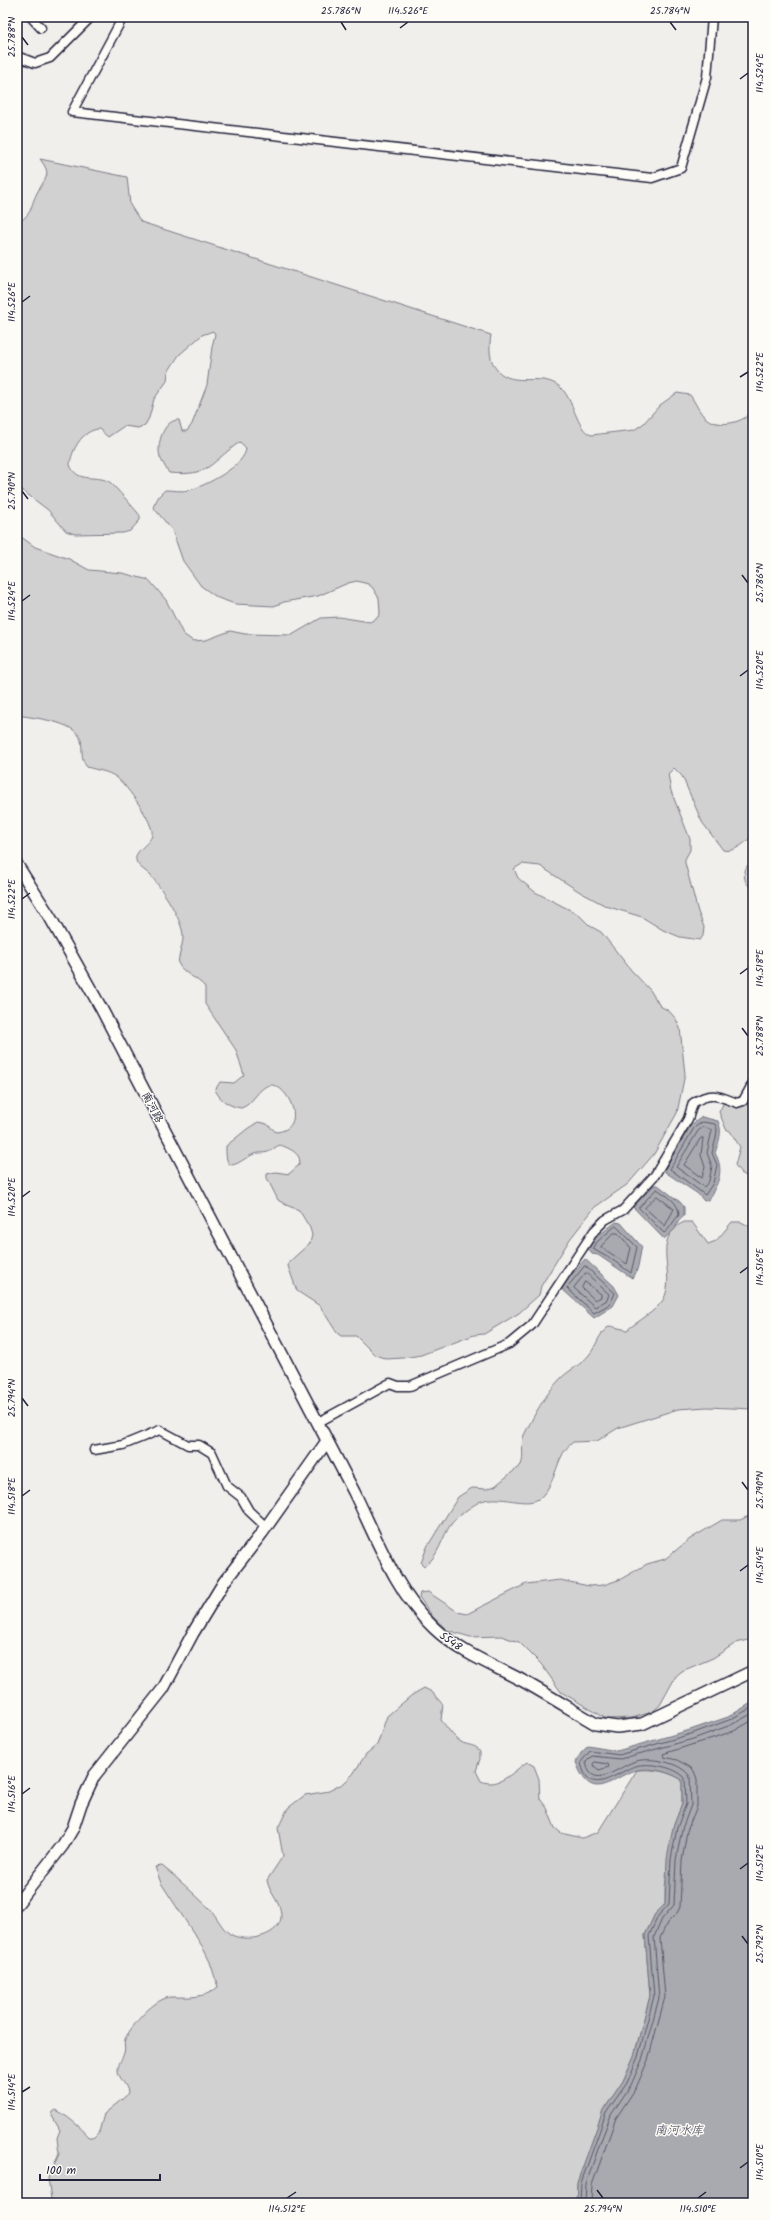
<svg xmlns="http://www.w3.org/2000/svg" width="770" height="2220" font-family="Kalam,'LXGW WenKai TC',sans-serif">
  <rect width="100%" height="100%" fill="#f0efec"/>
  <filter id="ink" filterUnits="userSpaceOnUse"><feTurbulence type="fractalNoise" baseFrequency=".025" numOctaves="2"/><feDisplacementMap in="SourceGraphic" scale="8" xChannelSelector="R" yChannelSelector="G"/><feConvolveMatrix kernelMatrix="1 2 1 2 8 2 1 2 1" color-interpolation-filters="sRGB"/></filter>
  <g filter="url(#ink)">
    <!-- green -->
    <path fill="#d2d1d1" stroke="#7a7a86" d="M 40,159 L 127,177 L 130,205 L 141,222 L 491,335 C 489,347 489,361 497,370 C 514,389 541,371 560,387 C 574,399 576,429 591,435 L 634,430 L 643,424 L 660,405 L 677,393 L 690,395 C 696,403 699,413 707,419 C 719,428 745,423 753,410 L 753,835 C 745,843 734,853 723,850 L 702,822 L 682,776 L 674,768 L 668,774 L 671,791 L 690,839 L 690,850 L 685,859 L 685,863 L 698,912 L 704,927 L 703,936 L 700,940 L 680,937 L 663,930 L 642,917 L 606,906 L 580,892 L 540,866 L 522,864 L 514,869 L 518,878 L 535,892 L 578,914 L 590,926 L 601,932 L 631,970 L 650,990 L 660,1006 L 669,1011 L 676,1019 L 680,1028 L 685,1074 L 677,1113 L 654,1154 L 628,1184 L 595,1207 L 570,1239 L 541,1286 L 539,1295 L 519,1313 L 484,1334 L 474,1335 L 421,1355 L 403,1358 L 387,1359 L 375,1355 L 356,1336 L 341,1336 L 337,1333 L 320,1306 L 297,1291 L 288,1266 L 289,1262 L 310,1243 L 312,1235 L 310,1228 L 299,1210 L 286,1205 L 278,1200 L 267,1178 L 267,1174 L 276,1172 L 289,1174 L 299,1165 C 303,1154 289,1148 280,1145 C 276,1146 274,1149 270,1151 C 265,1154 259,1152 254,1154 C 238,1161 225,1178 226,1146 L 247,1129 L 258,1122 L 267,1124 L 276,1132 C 310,1129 287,1083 270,1085 C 258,1087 253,1105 241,1108 C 229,1106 221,1101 215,1090 L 220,1082 L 234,1083 L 244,1075 L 236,1050 L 205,1004 L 205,987 C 197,977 184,975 178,963 C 179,955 182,947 183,939 C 185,923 161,887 150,875 C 146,871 140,868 137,863 C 131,851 150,845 152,835 C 155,824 126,784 116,777 C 108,771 96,770 87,767 C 80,759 83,750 81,740 C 76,721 33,718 17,715 L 17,534 L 35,547 L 69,559 L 89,570 L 122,573 L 149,580 L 166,600 L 183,634 L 193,641 L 206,640 L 230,631 L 245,634 L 292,635 L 321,618 L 339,617 L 370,622 L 378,617 L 380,613 L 379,598 L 372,587 L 368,584 L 357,581 L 348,583 L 318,596 L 284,602 L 274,606 L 235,604 L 218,598 L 201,586 L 183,561 L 172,530 L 153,507 L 159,496 L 165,490 C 173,490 182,492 190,490 C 205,486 246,465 246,448 L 240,442 C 210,462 211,477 169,473 C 166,468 162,462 160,457 C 156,444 164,419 179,420 L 182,431 L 187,431 L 192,424 L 207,385 L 212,347 L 215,334 L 213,331 L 202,335 L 179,355 L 168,372 L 167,381 L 154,399 L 149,418 L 145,425 L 138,428 L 124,426 L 108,437 L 99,429 C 82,430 71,451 70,465 C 78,485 97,473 111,483 C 113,485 139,513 140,516 L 140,520 L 130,531 L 123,533 L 75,534 L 66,531 L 48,510 L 23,491 L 17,481 L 17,224 C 35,210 28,211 37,193 C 45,177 53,176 40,159 Z
      M 753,860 L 753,889 C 741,882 742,868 753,860 Z
      M 753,1078 L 753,1180 L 741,1173 L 735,1165 L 740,1147 L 730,1131 L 726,1129 L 719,1112 L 724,1102 C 739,1098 748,1095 753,1078 Z
      M 684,1222 L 692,1222 L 708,1244 L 716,1241 L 732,1222 L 741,1222 L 753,1228 L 753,1409 L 707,1407 L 678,1409 L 618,1428 L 597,1441 L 573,1442 C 555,1455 558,1481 541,1497 C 527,1510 500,1492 479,1502 C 469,1508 460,1514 452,1523 C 442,1535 439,1558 424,1566 L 421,1563 L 427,1547 L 458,1497 L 472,1488 L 486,1489 L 495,1486 L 521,1465 C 525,1455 520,1444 524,1435 C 534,1415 545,1395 560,1379 C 569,1370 581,1365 589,1355 C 597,1346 598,1333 610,1326 L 627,1330 C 638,1321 655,1312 663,1300 C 678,1275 649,1239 684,1222 Z
      M 753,1514 L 753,1639 L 736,1643 L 713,1658 L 682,1671 L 676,1676 L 660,1705 L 652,1712 L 632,1718 L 607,1719 L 561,1692 L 541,1664 L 519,1642 L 501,1636 L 470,1637 L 447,1630 L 433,1617 L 419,1597 L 420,1593 L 428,1592 L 458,1612 L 467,1614 L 526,1584 L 560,1580 L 589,1586 L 604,1585 L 621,1579 L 647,1564 L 665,1559 L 690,1539 L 722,1520 L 740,1520 Z
      M 424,1688 L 432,1692 L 443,1705 L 441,1720 C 447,1727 453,1737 461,1742 C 468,1746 475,1744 480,1751 L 480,1759 L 476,1771 L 481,1781 C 500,1789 513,1771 527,1762 L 534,1766 L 539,1779 L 540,1799 L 547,1808 L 555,1828 L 561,1833 L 582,1838 L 598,1832 L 637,1770 C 653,1769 668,1771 682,1780 L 682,1804 L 673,1827 L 665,1887 L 665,1904 L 655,1914 L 645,1935 L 650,1996 L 634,2056 L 623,2081 L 603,2111 L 577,2183 L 576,2203 L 54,2203 L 51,2199 L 48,2178 L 59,2154 L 57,2138 L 60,2130 L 52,2116 L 53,2112 L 56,2110 C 65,2114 83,2129 89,2137 L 93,2138 L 99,2132 L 104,2114 L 126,2096 L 128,2092 C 127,2084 118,2078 118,2070 C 118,2064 122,2059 124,2053 C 126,2049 123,2043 125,2039 C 132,2025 155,1997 172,1997 C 188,1997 204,1999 218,1987 L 210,1962 L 202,1946 L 161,1883 L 155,1867 L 162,1866 C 179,1879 194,1894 209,1908 C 217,1916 221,1928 230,1934 C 246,1944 283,1936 281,1914 C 280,1901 269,1893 267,1880 L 283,1856 L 278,1828 L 288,1808 L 305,1795 L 329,1791 L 344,1783 L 353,1774 L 366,1754 L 377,1745 L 387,1716 L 412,1695 Z"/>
    <!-- water -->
    <path fill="#a9a9b0" stroke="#737381" d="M 702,1117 L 718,1121 C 723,1132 719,1141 715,1153 C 725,1171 718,1184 708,1200 L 704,1201 L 698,1194 L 665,1172 L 665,1169 L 691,1125 Z
      M 654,1185 L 658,1185 L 680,1202 L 684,1207 L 684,1215 L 678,1222 L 675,1229 L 664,1239 L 633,1207 Z
      M 616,1222 L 621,1223 L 642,1247 C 639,1256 639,1273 632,1278 L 598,1255 L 592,1254 L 588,1249 L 594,1239 Z
      M 585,1259 L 614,1286 L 619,1295 L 613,1306 L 594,1318 L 562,1289 L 564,1284 Z
      M 753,1702 L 753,2203 L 576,2203 L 577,2183 L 603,2111 L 623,2081 L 634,2056 L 650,1996 L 645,1935 L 655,1914 L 665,1904 L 667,1859 L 673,1827 L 682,1804 L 682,1780 C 670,1772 652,1767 637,1770 C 611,1776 592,1807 576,1762 L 581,1753 L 588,1746 L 617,1751 L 690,1730 L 728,1717 Z"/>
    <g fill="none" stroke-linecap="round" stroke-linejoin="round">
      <!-- shore -->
      <path stroke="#58586a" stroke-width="1" d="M 703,1122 L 715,1124 L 717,1129 L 716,1138 L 712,1153 L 717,1165 L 713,1183 L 705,1195 L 670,1169 L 694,1128 Z
        M 704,1127 L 712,1130 L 707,1153 L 712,1166 L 709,1181 L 704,1187 L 676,1167 L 698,1131 Z
        M 703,1138 L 701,1155 L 705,1167 L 702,1178 L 684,1165 L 700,1139 Z
        M 657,1189 C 667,1196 679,1202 679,1215 C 673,1221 671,1228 664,1233 L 639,1208 Z
        M 657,1196 L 674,1209 L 665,1226 L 645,1208 Z
        M 616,1226 L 637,1247 L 631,1273 L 614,1261 L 593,1249 L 597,1242 Z
        M 614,1233 L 618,1233 L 631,1248 L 627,1264 L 601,1247 Z
        M 585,1266 L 615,1293 L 610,1304 L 594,1313 L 567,1288 Z
        M 586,1273 L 609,1294 L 607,1300 L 595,1307 L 574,1288 Z
        M 585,1282 L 601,1294 L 601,1297 L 595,1300 L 582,1288 Z
        M 595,1762 L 608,1764 L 609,1767 L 599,1770 L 593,1765 Z
        M 580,2203 L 581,2183 L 606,2113 L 627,2083 L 638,2057 L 654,1996 L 649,1936 L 658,1916 L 669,1904 L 671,1859 L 677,1828 L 686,1804 L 685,1778 C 676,1767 649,1762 635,1766 C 617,1772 588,1800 581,1762 L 590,1751 L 619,1755 L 691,1734 L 729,1720 L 753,1707
        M 585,2203 L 586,2184 L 600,2143 L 611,2115 L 631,2085 L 642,2060 L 659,1998 L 654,1937 L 662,1919 L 674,1905 L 676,1860 L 682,1829 L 691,1805 L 690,1777 C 682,1762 648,1756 633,1762 C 619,1767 591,1792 586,1762 L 592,1756 L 620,1759 L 693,1739 L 731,1725 L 753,1713
        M 591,2203 L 592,2185 L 616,2118 L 636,2088 L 648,2060 L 665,1997 L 660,1938 L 667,1923 L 677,1913 L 680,1907 L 682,1861 L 687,1831 L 697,1806 L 697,1779 L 694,1771 L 690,1767 L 677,1760 L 664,1757 L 663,1754 L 734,1731 L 753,1720"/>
      <defs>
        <path id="street" d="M 31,17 L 41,28
          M 123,17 L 72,112 L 652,178 L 681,168 L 707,77 L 712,17
          M 17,59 L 19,57 L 35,63 L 50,58 L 91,17
          M 317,1423 L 390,1383 L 398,1386 L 410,1386 L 509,1344 L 532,1325 L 594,1231 L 605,1220 L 623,1210 L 655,1175 L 688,1119 L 693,1103 C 711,1091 719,1096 737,1103 L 743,1101 L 753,1083
          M 94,1450 L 123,1445 L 160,1430 L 188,1445 L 199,1445 L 212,1453 L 227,1486 L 241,1497 L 249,1511 L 266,1527"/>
        <path id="secondary" d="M 17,865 L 50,917 L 101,1008 L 354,1492 C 376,1537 397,1594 434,1628 C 459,1652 493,1665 523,1681 C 548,1695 572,1710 596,1724 L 617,1727 L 642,1724 L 753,1671
          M 17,1904 L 63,1845 L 73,1828 L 81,1804 L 94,1776 L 163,1689 L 193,1633 L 224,1582 L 262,1533 L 327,1441"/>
      </defs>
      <!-- street casing -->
      <use href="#street" stroke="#22223b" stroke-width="11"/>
      <!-- secondary casing -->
      <use href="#secondary" stroke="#22223b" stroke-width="14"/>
      <!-- street -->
      <use href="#street" stroke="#fdfcf7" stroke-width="8"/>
      <!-- secondary -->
      <use href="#secondary" stroke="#fdfcf7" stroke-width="11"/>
    </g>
  </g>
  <!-- ticks -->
  <path fill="none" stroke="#22223b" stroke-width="1.5" d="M 341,22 L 346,30M 670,22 L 676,30M 400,28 L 408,22M 22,37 L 28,45M 740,79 L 748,73M 22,302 L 30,296M 740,377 L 748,372M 22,491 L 28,499M 742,575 L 748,583M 22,601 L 30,595M 740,676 L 748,670M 22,899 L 30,893M 740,974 L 748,968M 742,1028 L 748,1036M 22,1197 L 30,1191M 740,1273 L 748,1267M 22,1398 L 28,1406M 742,1482 L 748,1490M 22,1496 L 30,1490M 740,1571 L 748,1565M 22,1794 L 30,1788M 740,1869 L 748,1863M 742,1936 L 748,1944M 22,2092 L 30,2087M 740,2168 L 748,2162M 597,2190 L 603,2198M 287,2198 L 296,2192M 698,2198 L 706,2192"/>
  <g text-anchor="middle" stroke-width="3" stroke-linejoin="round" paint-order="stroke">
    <!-- street labels -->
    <g font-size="11" fill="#22223b" stroke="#fdfcf7">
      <text transform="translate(153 1107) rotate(62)" y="4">南河路</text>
      <text transform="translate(451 1641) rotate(35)" y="4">S548</text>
    </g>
    <!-- water labels -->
    <g font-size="12" font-style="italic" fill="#58586a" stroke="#fdfcf7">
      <text x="679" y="2134">南河水库</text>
    </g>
  </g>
  <!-- margin -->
  <rect width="770" height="2220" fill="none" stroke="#fdfcf7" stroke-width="44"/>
  <!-- scale -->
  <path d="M40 2174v6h120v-6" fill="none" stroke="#22223b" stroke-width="2"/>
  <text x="46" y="2174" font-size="12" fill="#22223b" stroke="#fdfcf7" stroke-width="3" paint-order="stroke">100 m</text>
  <rect x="22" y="22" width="726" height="2176" fill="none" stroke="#22223b" stroke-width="1.5"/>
  <g font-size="10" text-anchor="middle" fill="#22223b">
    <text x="341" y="14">25.786°N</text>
    <text x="408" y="14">114.526°E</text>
    <text x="670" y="14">25.784°N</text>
    <text transform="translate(11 37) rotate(-90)" y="4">25.788°N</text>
    <text transform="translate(759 73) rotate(-90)" y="4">114.524°E</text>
    <text transform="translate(11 302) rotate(-90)" y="4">114.526°E</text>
    <text transform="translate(759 372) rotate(-90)" y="4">114.522°E</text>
    <text transform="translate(11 491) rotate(-90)" y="4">25.790°N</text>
    <text transform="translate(759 583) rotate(-90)" y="4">25.786°N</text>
    <text transform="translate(11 601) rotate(-90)" y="4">114.524°E</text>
    <text transform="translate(759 670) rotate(-90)" y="4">114.520°E</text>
    <text transform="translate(11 899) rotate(-90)" y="4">114.522°E</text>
    <text transform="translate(759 968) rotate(-90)" y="4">114.518°E</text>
    <text transform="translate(759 1036) rotate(-90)" y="4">25.788°N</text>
    <text transform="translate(11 1197) rotate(-90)" y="4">114.520°E</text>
    <text transform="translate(759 1267) rotate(-90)" y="4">114.516°E</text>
    <text transform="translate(11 1398) rotate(-90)" y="4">25.794°N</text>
    <text transform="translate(759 1490) rotate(-90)" y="4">25.790°N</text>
    <text transform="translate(11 1496) rotate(-90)" y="4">114.518°E</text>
    <text transform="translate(759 1565) rotate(-90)" y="4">114.514°E</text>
    <text transform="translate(11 1794) rotate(-90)" y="4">114.516°E</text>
    <text transform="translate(759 1863) rotate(-90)" y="4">114.512°E</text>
    <text transform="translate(759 1944) rotate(-90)" y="4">25.792°N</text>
    <text transform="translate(11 2092) rotate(-90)" y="4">114.514°E</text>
    <text transform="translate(759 2162) rotate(-90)" y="4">114.510°E</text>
    <text x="287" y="2212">114.512°E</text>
    <text x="603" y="2212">25.794°N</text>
    <text x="698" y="2212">114.510°E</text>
  </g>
</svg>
